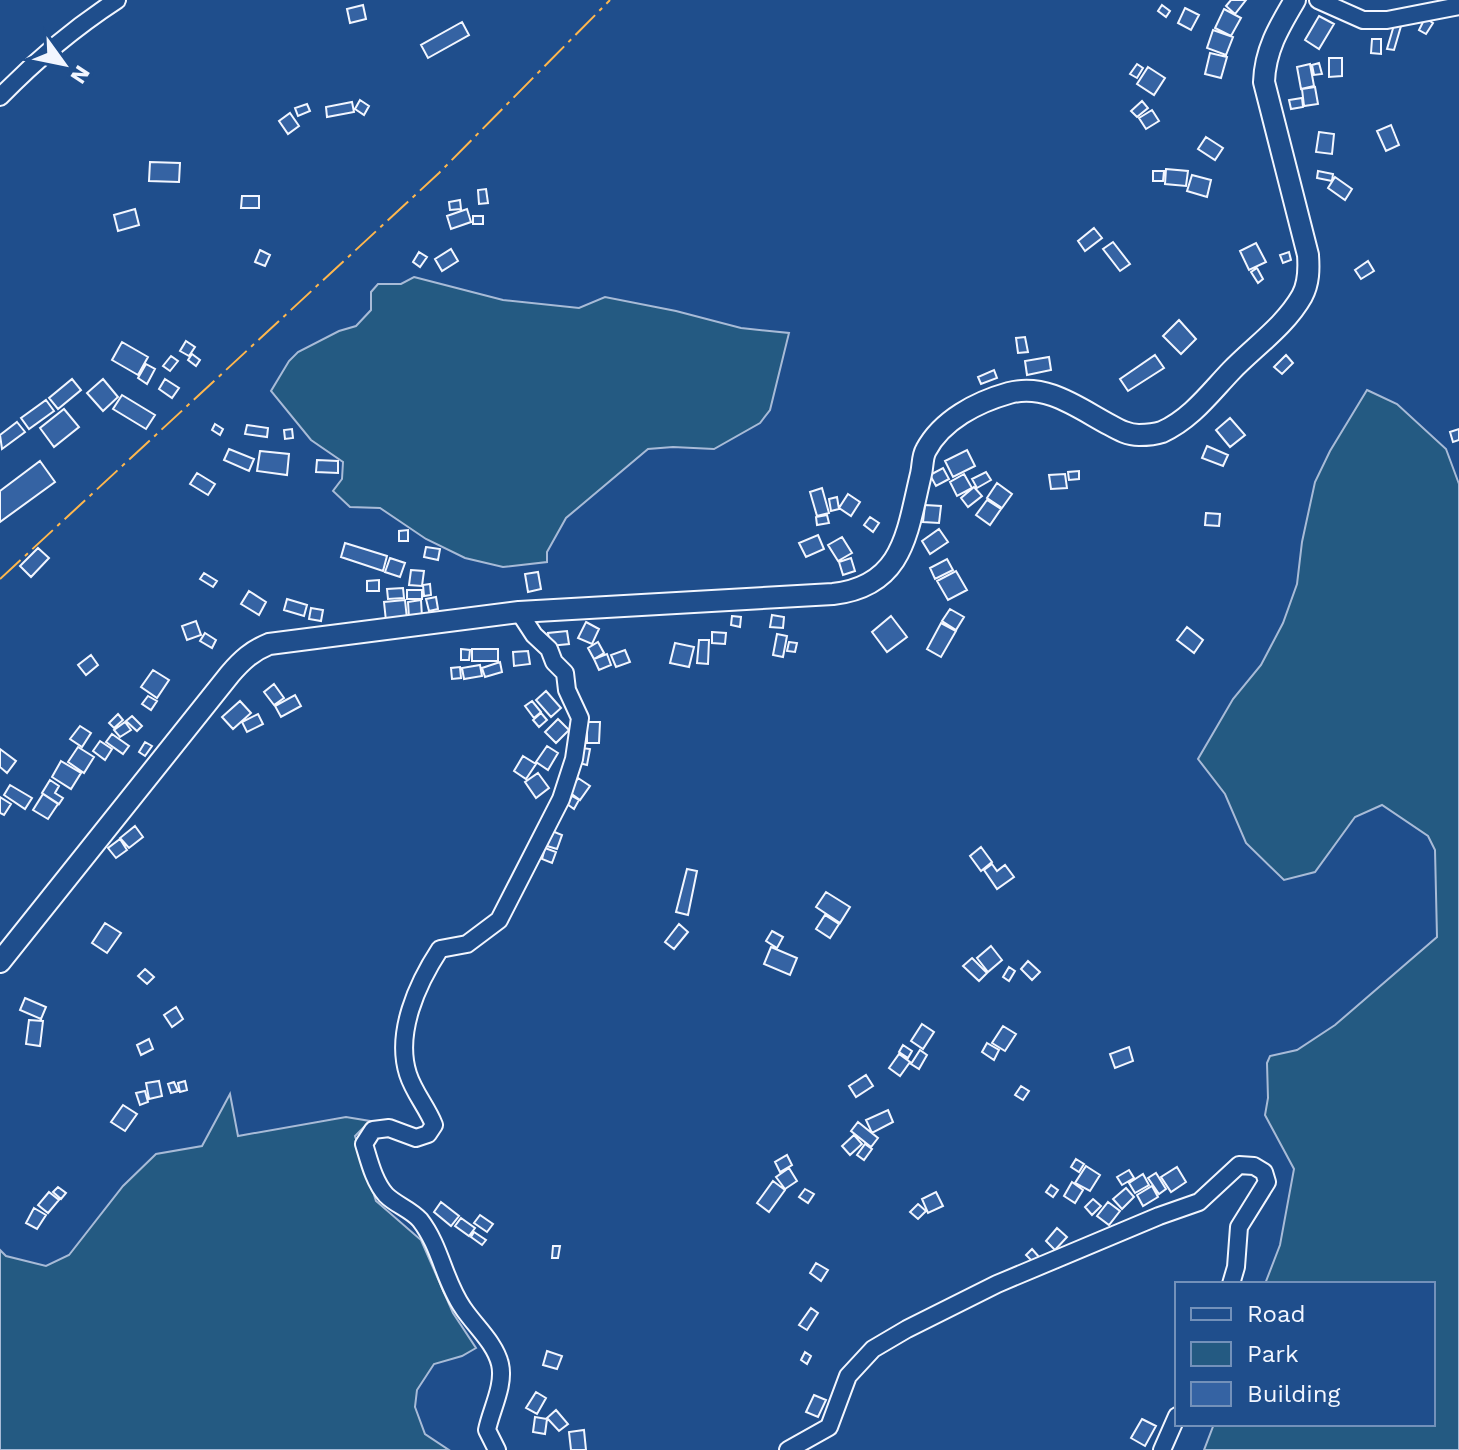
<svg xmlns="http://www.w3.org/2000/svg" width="1459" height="1450" font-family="'Work Sans',sans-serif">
  <rect width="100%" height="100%" fill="#1f4e8c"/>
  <!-- green -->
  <path fill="#245a82" stroke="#a8bbd7" stroke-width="2" d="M 414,277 L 503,300 L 579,308 L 605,297 L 676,311 L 741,328 L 789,333 L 770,410 L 760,423 L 714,449 L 673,447 L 648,449 L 566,518 L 547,552 L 547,562 L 503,567 L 465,558 L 426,539 L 380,508 L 350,507 L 333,491 L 342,479 L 343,462 L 311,440 L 271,391 L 289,361 L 298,352 L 339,331 L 356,326 L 371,310 L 371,292 L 378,284 L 401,284 Z
    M 1367,390 L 1397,404 L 1446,449 L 1459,484 L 1459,1450 L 1204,1450 L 1214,1424 L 1433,1424 L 1433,1284 L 1265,1284 L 1280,1245 L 1294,1169 L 1265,1115 L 1268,1098 L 1267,1063 L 1270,1056 L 1297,1050 L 1335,1025 L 1437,937 L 1435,850 L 1428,836 L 1382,805 L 1355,817 L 1315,872 L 1284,880 L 1246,843 L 1225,794 L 1198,759 L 1233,699 L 1261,665 L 1283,623 L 1297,584 L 1302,542 L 1315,482 L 1330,451 Z
    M 230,1094 L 238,1136 L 346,1117 L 370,1121 L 355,1136 L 376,1201 L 421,1240 L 453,1313 L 476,1348 L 462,1356 L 434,1364 L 417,1390 L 415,1407 L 425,1434 L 449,1450 L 0,1450 L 0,1250 L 6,1256 L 46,1266 L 69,1255 L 123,1186 L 156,1154 L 202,1146 Z"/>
  <!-- building -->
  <path fill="#3563a3" stroke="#f2f6ff" stroke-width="2" d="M 1231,0 L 1246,0 L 1235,14 L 1226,6 Z
    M 363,5 L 366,19 L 350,23 L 347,9 Z
    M 1162,5 L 1170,11 L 1166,17 L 1158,11 Z
    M 1185,8 L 1199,15 L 1191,30 L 1178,23 Z
    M 1224,9 L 1241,18 L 1231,36 L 1215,28 Z
    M 1319,16 L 1334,24 L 1319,49 L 1305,40 Z
    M 1425,18 L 1433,23 L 1426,34 L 1419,30 Z
    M 462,22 L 469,35 L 428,58 L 421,45 Z
    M 1394,25 L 1401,26 L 1394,50 L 1387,49 Z
    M 1213,30 L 1233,37 L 1226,55 L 1207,48 Z
    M 1372,39 L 1381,39 L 1381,54 L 1371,53 Z
    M 1210,53 L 1227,57 L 1221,78 L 1205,74 Z
    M 1329,58 L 1342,58 L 1342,76 L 1329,77 Z
    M 1319,63 L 1322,74 L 1314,75 L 1312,65 Z
    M 1137,64 L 1143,68 L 1137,78 L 1130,74 Z
    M 1310,64 L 1314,86 L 1301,89 L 1297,67 Z
    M 1148,67 L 1165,78 L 1154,95 L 1137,84 Z
    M 1315,87 L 1318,104 L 1304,106 L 1302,89 Z
    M 1302,98 L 1303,107 L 1291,109 L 1289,100 Z
    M 360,100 L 369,106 L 364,115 L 355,109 Z
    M 1142,101 L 1148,108 L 1137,117 L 1131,111 Z
    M 352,102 L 354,112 L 327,117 L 326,107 Z
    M 307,104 L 310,111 L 298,116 L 295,108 Z
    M 1152,110 L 1159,121 L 1146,129 L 1139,118 Z
    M 290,113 L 299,126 L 288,134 L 279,121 Z
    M 1391,125 L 1399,145 L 1386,151 L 1377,131 Z
    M 1319,132 L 1334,134 L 1332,154 L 1316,152 Z
    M 1206,137 L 1223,148 L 1215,160 L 1198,149 Z
    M 150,162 L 180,163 L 179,182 L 149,181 Z
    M 1166,169 L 1188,171 L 1186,186 L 1165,184 Z
    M 1153,171 L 1164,171 L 1163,181 L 1153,181 Z
    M 1318,171 L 1333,174 L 1332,181 L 1317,178 Z
    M 1192,175 L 1211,180 L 1207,197 L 1187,191 Z
    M 1335,177 L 1352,189 L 1345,200 L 1328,188 Z
    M 486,189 L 488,203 L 479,204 L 478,190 Z
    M 242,196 L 259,196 L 259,208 L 241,208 Z
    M 460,200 L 461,209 L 450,210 L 449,202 Z
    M 135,209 L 139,225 L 118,231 L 114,215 Z
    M 467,209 L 471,222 L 451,229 L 447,216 Z
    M 473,216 L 483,216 L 483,224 L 473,224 Z
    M 1094,228 L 1102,238 L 1085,251 L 1078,241 Z
    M 1113,242 L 1130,264 L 1120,271 L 1103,249 Z
    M 1256,243 L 1266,262 L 1249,270 L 1240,251 Z
    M 451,249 L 458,261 L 442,271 L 435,259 Z
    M 260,250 L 270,255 L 265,266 L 255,262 Z
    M 419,252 L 427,257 L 420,267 L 413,262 Z
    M 1289,252 L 1291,260 L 1283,263 L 1280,255 Z
    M 1368,261 L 1374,271 L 1361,279 L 1355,270 Z
    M 1257,268 L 1263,279 L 1258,283 L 1251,272 Z
    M 1179,320 L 1196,339 L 1181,354 L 1163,336 Z
    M 1025,337 L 1028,352 L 1018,353 L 1016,338 Z
    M 186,341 L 195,347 L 189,356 L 180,351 Z
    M 122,342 L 148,357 L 138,375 L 112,360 Z
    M 192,354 L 200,360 L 196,366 L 188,360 Z
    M 1155,355 L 1164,368 L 1128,391 L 1120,379 Z
    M 1286,355 L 1293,363 L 1282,374 L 1274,367 Z
    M 171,356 L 178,361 L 170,371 L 163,366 Z
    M 1049,357 L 1051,370 L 1027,375 L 1025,361 Z
    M 146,364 L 155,369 L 147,384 L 138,378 Z
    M 994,370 L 997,378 L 981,384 L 978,377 Z
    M 72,379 L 81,390 L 58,409 L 49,398 Z
    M 103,379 L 118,397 L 103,411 L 87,393 Z
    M 165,379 L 179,388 L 172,398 L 159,389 Z
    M 122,395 L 155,415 L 146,429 L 113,409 Z
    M 46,400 L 54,411 L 29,429 L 21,418 Z
    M 64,409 L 79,427 L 54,447 L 40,428 Z
    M 1230,418 L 1245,435 L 1230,447 L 1216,430 Z
    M 17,422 L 25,432 L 2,449 L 0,435 Z
    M 215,424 L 223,429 L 220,435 L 212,430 Z
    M 247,425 L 268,428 L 267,437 L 245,434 Z
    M 292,429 L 293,438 L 285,439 L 284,430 Z
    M 1459,429 L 1459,440 L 1453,442 L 1450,432 Z
    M 1207,446 L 1228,455 L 1223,466 L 1202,458 Z
    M 229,449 L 254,459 L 249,471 L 224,460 Z
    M 967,450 L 975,466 L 953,477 L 945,461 Z
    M 260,451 L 289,454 L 287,475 L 257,471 Z
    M 317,460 L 338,461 L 338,473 L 316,472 Z
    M 40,461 L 55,482 L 0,522 L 0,491 Z
    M 943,468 L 949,479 L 936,486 L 930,475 Z
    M 1079,471 L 1079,479 L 1069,480 L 1068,472 Z
    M 986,472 L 991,480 L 977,488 L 972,479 Z
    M 197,473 L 215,484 L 208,495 L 190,484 Z
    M 964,474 L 972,488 L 957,496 L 950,482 Z
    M 1065,474 L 1067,488 L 1051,489 L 1049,475 Z
    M 997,483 L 1012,494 L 1002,508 L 987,498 Z
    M 974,487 L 982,496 L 968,507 L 961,498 Z
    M 822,488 L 829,513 L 817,516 L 810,492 Z
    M 848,494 L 860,502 L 851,516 L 839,508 Z
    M 837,497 L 839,509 L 831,511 L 829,499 Z
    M 987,500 L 1001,509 L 990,525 L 976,515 Z
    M 925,505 L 941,506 L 939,523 L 923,522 Z
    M 1206,513 L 1220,514 L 1219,526 L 1205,525 Z
    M 827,515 L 829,523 L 817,525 L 816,517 Z
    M 870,517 L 879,523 L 873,532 L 864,525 Z
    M 939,529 L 948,542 L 930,554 L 922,541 Z
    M 408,530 L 408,541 L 399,541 L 399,531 Z
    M 818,535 L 824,549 L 806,557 L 799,543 Z
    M 842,537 L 852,553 L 838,561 L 828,545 Z
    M 345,543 L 387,556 L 383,571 L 341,557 Z
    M 426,547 L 440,549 L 438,560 L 424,557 Z
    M 38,548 L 49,558 L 31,577 L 20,566 Z
    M 390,558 L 405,563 L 400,577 L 385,572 Z
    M 851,558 L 855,571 L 843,575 L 839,562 Z
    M 947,559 L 953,570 L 935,579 L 930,568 Z
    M 411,570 L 424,571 L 422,586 L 409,585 Z
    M 956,571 L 967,590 L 948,600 L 937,581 Z
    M 538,572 L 541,589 L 528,592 L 525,574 Z
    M 204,573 L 217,581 L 213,587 L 200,579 Z
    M 379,580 L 379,591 L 367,591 L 367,581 Z
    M 430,584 L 431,595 L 424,596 L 423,585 Z
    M 403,588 L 404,598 L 388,599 L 387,589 Z
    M 407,590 L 422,590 L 422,599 L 407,599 Z
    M 249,591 L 266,602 L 259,615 L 241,604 Z
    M 436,597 L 438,609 L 429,611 L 426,599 Z
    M 287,599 L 307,605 L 304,616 L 284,610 Z
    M 405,600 L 407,619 L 386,621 L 384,602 Z
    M 421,600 L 422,617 L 409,618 L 408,602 Z
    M 311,608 L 323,610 L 321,621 L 309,619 Z
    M 950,609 L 964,617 L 956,630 L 942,621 Z
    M 772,615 L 784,617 L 783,628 L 770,627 Z
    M 732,616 L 741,617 L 740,627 L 731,625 Z
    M 891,616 L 907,637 L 887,652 L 872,632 Z
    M 196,621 L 201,635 L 187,640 L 182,626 Z
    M 586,622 L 599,629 L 592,644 L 578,638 Z
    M 941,623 L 956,631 L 941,657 L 927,649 Z
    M 1187,627 L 1203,640 L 1194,653 L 1177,640 Z
    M 567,631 L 569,644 L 550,646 L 548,633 Z
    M 712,632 L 726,633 L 725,644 L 712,643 Z
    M 205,633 L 216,640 L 212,648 L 200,641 Z
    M 777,634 L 787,636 L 783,657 L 773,655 Z
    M 699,640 L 709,640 L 708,664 L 697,663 Z
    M 598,642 L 604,653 L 594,659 L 588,648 Z
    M 789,642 L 797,643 L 795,652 L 787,651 Z
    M 675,643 L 694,647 L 689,667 L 670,663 Z
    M 461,649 L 470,650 L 469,660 L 461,660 Z
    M 472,649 L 498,649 L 498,661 L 472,661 Z
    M 625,650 L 630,662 L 616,667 L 611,655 Z
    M 528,651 L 530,664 L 514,666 L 513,652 Z
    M 607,654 L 611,665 L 599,670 L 594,659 Z
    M 91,655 L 98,665 L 86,675 L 78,665 Z
    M 500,662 L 502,672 L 485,677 L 482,668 Z
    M 480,665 L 482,676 L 464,679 L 462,668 Z
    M 460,667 L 461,678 L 452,679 L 451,668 Z
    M 153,670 L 169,680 L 157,698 L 141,687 Z
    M 274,684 L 284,698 L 274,705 L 264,692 Z
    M 546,691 L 561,708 L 551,717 L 536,700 Z
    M 295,695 L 301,706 L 281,717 L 275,706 Z
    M 148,696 L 157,701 L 151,710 L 142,704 Z
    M 240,701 L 251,713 L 233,729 L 222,717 Z
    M 532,701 L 541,712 L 534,718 L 525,706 Z
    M 541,713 L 547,720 L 539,727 L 533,720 Z
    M 118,714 L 123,720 L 114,728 L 109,723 Z
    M 258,714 L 263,724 L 247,732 L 242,722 Z
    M 132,716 L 142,726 L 137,731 L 126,721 Z
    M 558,719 L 569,730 L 556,743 L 545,732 Z
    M 125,722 L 131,730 L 120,737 L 114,730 Z
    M 587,722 L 600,722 L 599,743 L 587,743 Z
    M 80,726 L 91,733 L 82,747 L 70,739 Z
    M 112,734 L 129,746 L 123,754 L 106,742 Z
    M 100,741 L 112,749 L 105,760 L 93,751 Z
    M 145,742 L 152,746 L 145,756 L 139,752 Z
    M 547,746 L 558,753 L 548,770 L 536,762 Z
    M 78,747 L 94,757 L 84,773 L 68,762 Z
    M 582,748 L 590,749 L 587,765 L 579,763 Z
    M 0,749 L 16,761 L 7,773 L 0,767 Z
    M 523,756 L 536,764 L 526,779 L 514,771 Z
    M 61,761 L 81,773 L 71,789 L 52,777 Z
    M 538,773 L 549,788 L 536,798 L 525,782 Z
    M 578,778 L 590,786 L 580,800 L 569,792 Z
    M 50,780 L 59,786 L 55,793 L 63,798 L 59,804 L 42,793 Z
    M 10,785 L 32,798 L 25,809 L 4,795 Z
    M 43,794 L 58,804 L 48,819 L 33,810 Z
    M 572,796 L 579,800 L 574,809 L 567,804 Z
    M 0,797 L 11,804 L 4,815 L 0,813 Z
    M 135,826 L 143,837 L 129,848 L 120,838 Z
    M 552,831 L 562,835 L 557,849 L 547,846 Z
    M 120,839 L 127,850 L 116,858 L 108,848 Z
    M 981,847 L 992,862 L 981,871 L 970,856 Z
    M 545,848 L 556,852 L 552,863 L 542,859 Z
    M 992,864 L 997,871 L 1005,865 L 1014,877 L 997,889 L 984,870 Z
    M 687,869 L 697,871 L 688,915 L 676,912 Z
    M 826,892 L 850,907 L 840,923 L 816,907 Z
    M 825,915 L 839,924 L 830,938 L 816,929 Z
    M 105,923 L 121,933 L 107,953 L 92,943 Z
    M 679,924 L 688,932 L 674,949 L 665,942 Z
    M 772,931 L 783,937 L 777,948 L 766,941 Z
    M 991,946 L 1002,960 L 988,972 L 977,958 Z
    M 771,947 L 797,958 L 790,975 L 764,964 Z
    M 972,958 L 987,973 L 979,981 L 963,966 Z
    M 1028,961 L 1040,972 L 1032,980 L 1021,969 Z
    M 1009,967 L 1015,971 L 1009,981 L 1003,977 Z
    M 145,969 L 154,977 L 147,984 L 138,976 Z
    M 25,998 L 46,1007 L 41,1019 L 20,1010 Z
    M 176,1007 L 183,1019 L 172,1027 L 164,1015 Z
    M 29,1020 L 43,1021 L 40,1046 L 26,1044 Z
    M 922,1024 L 934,1032 L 923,1049 L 911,1041 Z
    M 1003,1026 L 1016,1034 L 1005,1051 L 992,1043 Z
    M 149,1039 L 153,1049 L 141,1055 L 137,1045 Z
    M 987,1043 L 999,1050 L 994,1060 L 982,1052 Z
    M 903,1045 L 912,1051 L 908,1058 L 899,1052 Z
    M 1129,1047 L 1133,1061 L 1115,1068 L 1110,1054 Z
    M 920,1050 L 927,1055 L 919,1069 L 911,1064 Z
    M 899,1054 L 910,1062 L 900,1076 L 889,1068 Z
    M 866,1075 L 873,1086 L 856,1097 L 849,1086 Z
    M 159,1081 L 162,1096 L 149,1099 L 146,1083 Z
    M 185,1081 L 187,1090 L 180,1092 L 178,1083 Z
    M 174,1082 L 178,1091 L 171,1093 L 168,1084 Z
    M 1021,1086 L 1029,1091 L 1023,1100 L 1015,1095 Z
    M 145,1091 L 148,1102 L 140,1105 L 136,1093 Z
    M 123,1105 L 137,1114 L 125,1131 L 111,1122 Z
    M 888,1110 L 893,1122 L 872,1133 L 866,1120 Z
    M 858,1122 L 878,1138 L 871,1147 L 851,1131 Z
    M 854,1135 L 862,1144 L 850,1155 L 842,1146 Z
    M 865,1144 L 872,1149 L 864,1160 L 857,1155 Z
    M 787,1155 L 792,1165 L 780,1172 L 775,1162 Z
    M 1076,1159 L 1084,1164 L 1079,1172 L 1071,1167 Z
    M 1086,1166 L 1100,1175 L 1090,1191 L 1075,1183 Z
    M 1177,1167 L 1186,1182 L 1171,1192 L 1161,1177 Z
    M 789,1168 L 797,1181 L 785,1189 L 776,1177 Z
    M 1129,1170 L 1134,1178 L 1122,1185 L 1117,1177 Z
    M 1156,1173 L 1166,1189 L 1159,1194 L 1148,1178 Z
    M 1143,1174 L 1149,1185 L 1135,1193 L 1129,1183 Z
    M 773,1181 L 785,1190 L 769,1212 L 757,1203 Z
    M 1072,1182 L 1083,1190 L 1075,1203 L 1064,1196 Z
    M 1051,1185 L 1058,1190 L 1053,1197 L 1046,1192 Z
    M 1152,1186 L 1158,1197 L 1143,1206 L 1137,1195 Z
    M 58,1187 L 66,1193 L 61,1199 L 53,1192 Z
    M 1126,1188 L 1134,1197 L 1122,1209 L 1113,1199 Z
    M 805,1189 L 814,1194 L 808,1203 L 799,1197 Z
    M 49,1192 L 59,1200 L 48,1213 L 38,1205 Z
    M 936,1192 L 943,1206 L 928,1213 L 922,1199 Z
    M 1093,1199 L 1101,1206 L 1092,1215 L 1085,1207 Z
    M 441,1202 L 459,1216 L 451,1226 L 434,1212 Z
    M 1108,1202 L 1120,1211 L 1109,1225 L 1097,1216 Z
    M 918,1204 L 926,1211 L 918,1219 L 910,1212 Z
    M 34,1208 L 46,1215 L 37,1229 L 26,1223 Z
    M 480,1215 L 493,1224 L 487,1232 L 474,1223 Z
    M 461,1218 L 475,1228 L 469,1236 L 455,1226 Z
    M 1057,1228 L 1067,1237 L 1055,1250 L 1046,1241 Z
    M 474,1232 L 486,1240 L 482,1245 L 471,1237 Z
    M 553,1246 L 560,1246 L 558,1258 L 552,1258 Z
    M 1032,1249 L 1039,1257 L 1033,1262 L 1026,1255 Z
    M 816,1263 L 828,1270 L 821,1281 L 810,1273 Z
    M 811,1308 L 818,1313 L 807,1330 L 799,1325 Z
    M 547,1351 L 562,1356 L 557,1369 L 543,1365 Z
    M 805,1352 L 811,1356 L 807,1364 L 801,1360 Z
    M 536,1392 L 546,1398 L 537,1414 L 526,1408 Z
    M 814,1395 L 826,1400 L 818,1417 L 806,1412 Z
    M 556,1410 L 568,1424 L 559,1431 L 547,1418 Z
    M 535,1417 L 547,1419 L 545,1434 L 533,1432 Z
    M 1142,1419 L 1156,1426 L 1145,1446 L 1131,1438 Z
    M 584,1430 L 586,1450 L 571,1450 L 569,1432 Z"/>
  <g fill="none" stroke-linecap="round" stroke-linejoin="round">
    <defs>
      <path id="minor" d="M 1318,0 L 1363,20 L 1387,20 L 1459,6
        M 0,97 C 36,60 74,28 117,0
        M 497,1450 L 487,1430 C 491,1410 505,1385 500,1364 C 495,1343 475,1326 463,1308 C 444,1281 441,1247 420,1220 C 410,1209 396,1205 386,1195 C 374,1182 369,1160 364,1144 L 373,1130 L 389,1128 L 416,1138 L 428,1134 L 434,1125 C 427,1107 414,1093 408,1074 C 395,1033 417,984 440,949 L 467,944 L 499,920 L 561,799 L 574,759 L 580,718 L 567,690 L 565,673 L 554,662 L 549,649 L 534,635 L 519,612
        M 788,1450 L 829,1427 L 848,1376 L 873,1349 L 907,1329 L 997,1284 L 1159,1216 L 1199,1202 L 1239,1165 L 1254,1166 L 1264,1172 L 1267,1182 L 1239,1227 L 1236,1267 L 1231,1284
        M 1162,1450 L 1177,1416"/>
      <path id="major" d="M 0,962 L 230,674 C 242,660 252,651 269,644 L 519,612 L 833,594 C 904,586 907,532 921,474 C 923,466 922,457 926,450 C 942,420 977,402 1009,393 C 1047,383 1078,408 1110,425 C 1119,430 1128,435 1139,435 C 1146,435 1156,434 1162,432 C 1191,419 1210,393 1231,371 C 1254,347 1285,326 1302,296 C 1309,283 1309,269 1308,255 L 1264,82 C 1265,50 1279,27 1295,0"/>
    </defs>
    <!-- minor casing -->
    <use href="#minor" stroke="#f2f6ff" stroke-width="20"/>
    <!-- major casing -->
    <use href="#major" stroke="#f2f6ff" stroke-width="24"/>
    <!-- minor -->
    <use href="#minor" stroke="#1f4e8c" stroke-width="16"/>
    <!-- major -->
    <use href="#major" stroke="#1f4e8c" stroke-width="20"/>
    <!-- power -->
    <path stroke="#ffb74d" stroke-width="2" stroke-dasharray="28 6 4 6" stroke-linecap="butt" d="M 0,579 L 439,173 L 610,0"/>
  </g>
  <!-- legend -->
  <rect x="1175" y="1282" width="260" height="144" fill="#1f4e8c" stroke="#7391ba" stroke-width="2"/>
  <rect x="1191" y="1308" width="40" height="12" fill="#1f4e8c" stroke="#7391ba" stroke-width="2"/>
  <text x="1247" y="1322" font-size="24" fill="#f2f6ff">Road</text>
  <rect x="1191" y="1342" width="40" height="24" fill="#245a82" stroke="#7391ba" stroke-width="2"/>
  <text x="1247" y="1362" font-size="24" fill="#f2f6ff">Park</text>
  <rect x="1191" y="1382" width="40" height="24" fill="#3563a3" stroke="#7391ba" stroke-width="2"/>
  <text x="1247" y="1402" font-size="24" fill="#f2f6ff">Building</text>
  <!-- north arrow -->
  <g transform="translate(64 64) rotate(123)" stroke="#1f4e8c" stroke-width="6" paint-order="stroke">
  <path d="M0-6L14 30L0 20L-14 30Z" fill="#f2f6ff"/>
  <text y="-12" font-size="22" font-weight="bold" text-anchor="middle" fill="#f2f6ff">N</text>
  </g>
</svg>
